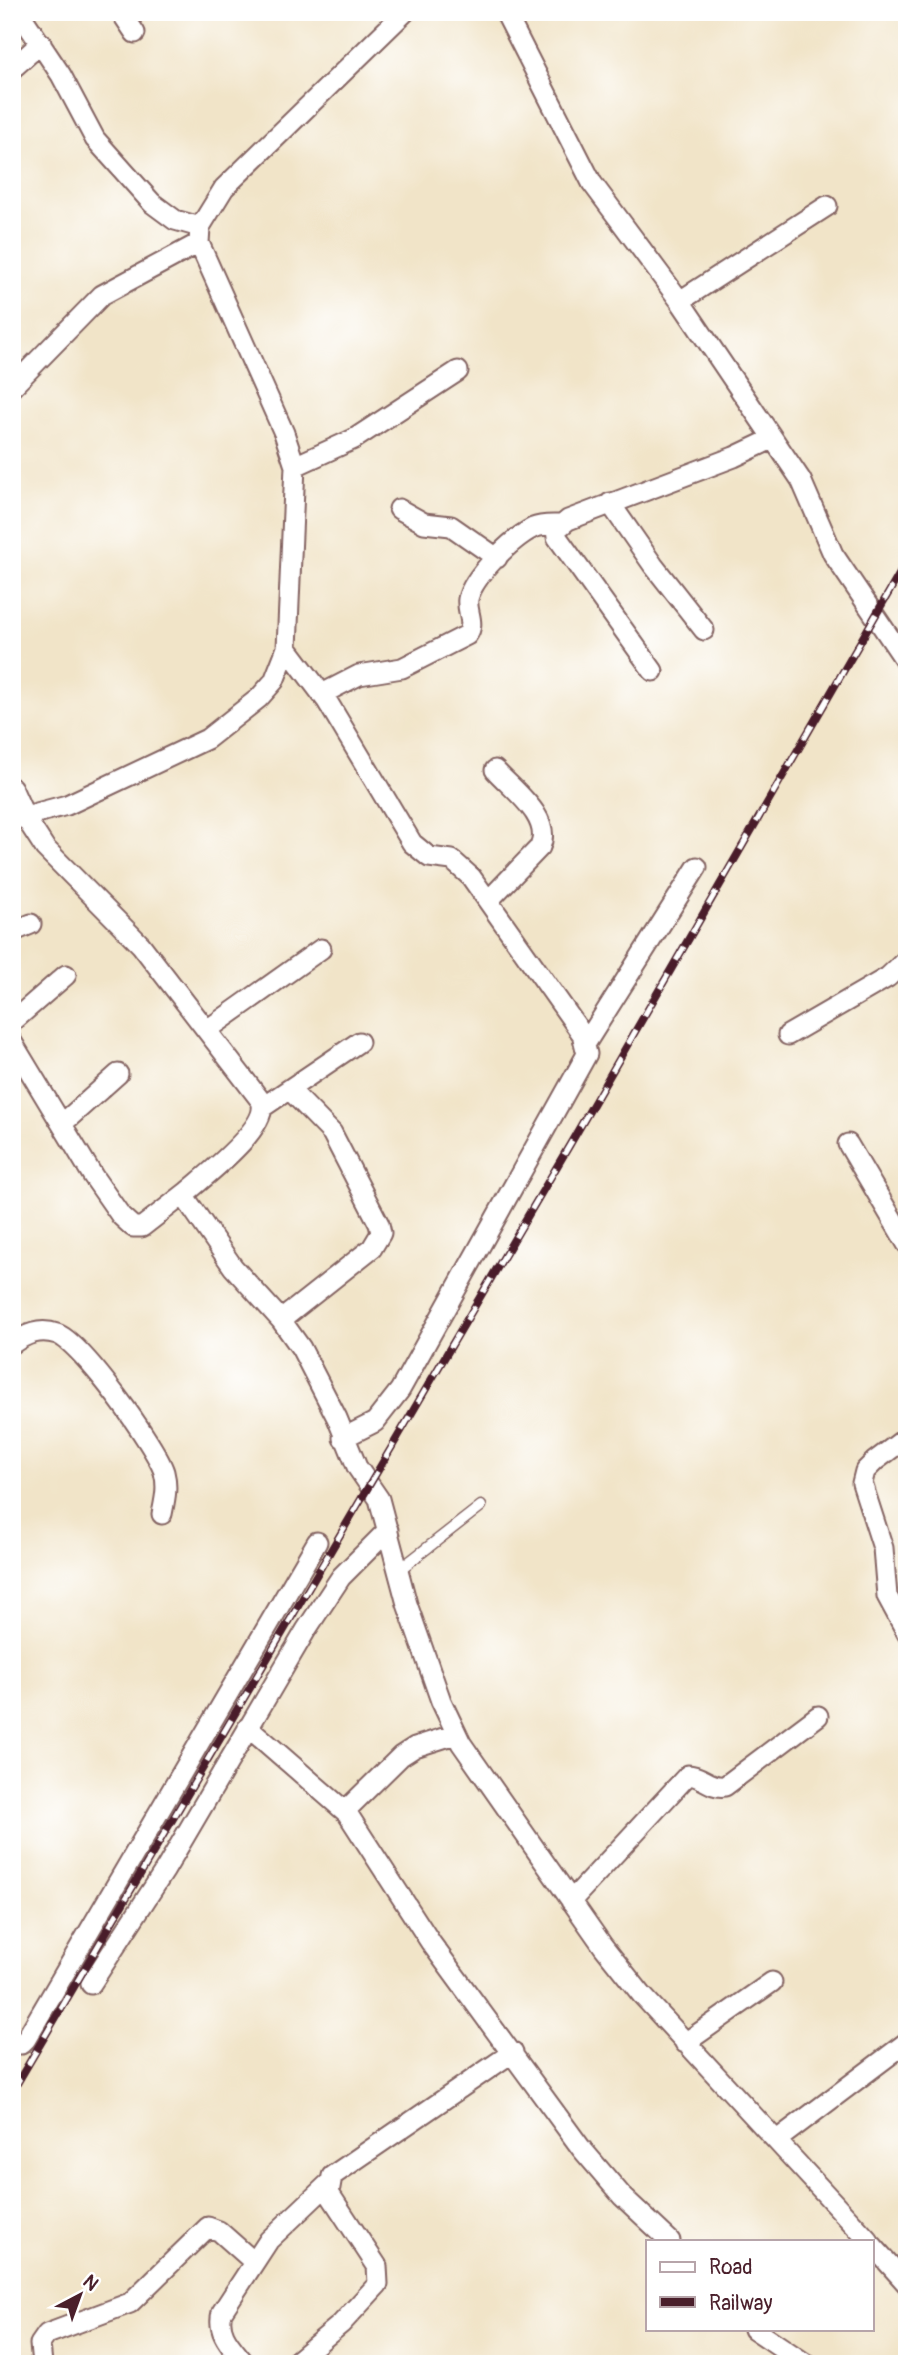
<svg xmlns="http://www.w3.org/2000/svg" width="919" height="2376" font-family="Pangolin,sans-serif">
  <rect width="100%" height="100%" fill="#fff"/>
  <filter id="ink" filterUnits="userSpaceOnUse"><feTurbulence type="fractalNoise" baseFrequency=".0143" numOctaves="2"/><feDisplacementMap in="SourceGraphic" scale="14" xChannelSelector="R" yChannelSelector="G"/><feConvolveMatrix kernelMatrix="1 2 1 2 8 2 1 2 1" color-interpolation-filters="sRGB"/></filter>
  <filter id="wash" filterUnits="userSpaceOnUse"><feTurbulence type="fractalNoise" baseFrequency=".00686" numOctaves="4" result="noise"/><feDisplacementMap in="SourceGraphic" scale="28" xChannelSelector="R" yChannelSelector="G"/><feGaussianBlur stdDeviation="1.57" result="paint"/><feColorMatrix in="noise" values="0 0 0 0 0 0 0 0 0 0 0 0 0 0 0 0 0 1.4 0 .05"/><feComposite in="paint" operator="in"/></filter>
  <g filter="url(#wash)">
    <rect width="100%" height="100%" fill="#f1e4c8"/>
  </g>
  <g filter="url(#ink)">
    <g fill="none" stroke-linecap="round" stroke-linejoin="round">
      <defs>
        <path id="lane" d="M 399,1570 L 481,1506"/>
        <path id="street" d="M 19,12 L 61,75 L 95,139 L 152,203 L 175,220 L 200,227
          M 121,12 L 135,33
          M 505,12 L 592,183 L 680,301 L 801,480 L 833,554 L 907,663
          M 12,69 L 41,43
          M 680,301 L 827,206
          M 12,387 L 102,295 L 199,243
          M 295,466 L 354,439 L 458,371
          M 610,503 L 653,565 L 704,630
          M 399,509 L 424,523 L 451,526 L 497,558
          M 287,648 L 327,701 L 412,843 L 429,857 L 452,860 L 471,877 L 582,1034 L 587,1054 L 400,1390 L 375,1422 L 343,1438
          M 653,671 L 557,537 L 556,530 L 568,520 L 734,457 L 772,439
          M 322,694 L 359,675 L 402,668 L 467,635 C 476,623 466,612 468,599 C 473,576 513,538 533,528 C 542,524 551,525 560,525
          M 12,788 L 25,817 L 45,848 L 141,945 L 261,1101 C 271,1126 205,1176 187,1192 L 186,1199 L 233,1267 L 281,1320 L 301,1348 L 337,1418 L 357,1467 L 379,1499 L 407,1604 L 441,1701 L 461,1743 L 603,1946 L 642,1995 L 869,2241
          M 14,819 L 67,805 L 207,739 L 259,698 L 274,681 L 287,648 L 295,466 L 284,433 L 199,243 L 200,227 L 224,188 L 405,12
          M 489,900 L 540,847 C 553,818 513,790 495,770
          M 12,932 L 31,924
          M 12,1022 L 66,975
          M 207,1030 L 321,949
          M 788,1035 L 888,977 L 907,959
          M 12,1042 L 93,1176 L 121,1216 L 133,1227 L 142,1227 L 187,1192
          M 586,1043 L 697,867
          M 263,1107 L 359,1042
          M 62,1124 L 118,1074
          M 848,1144 L 907,1244
          M 281,1320 L 372,1248 L 381,1233 L 379,1224 L 332,1133 L 290,1090
          M 12,1344 C 26,1334 40,1328 57,1334 C 81,1342 156,1446 164,1472 C 168,1487 165,1499 162,1514
          M 907,1437 L 875,1461 L 865,1471 L 862,1483 L 883,1548 L 887,1596 L 907,1633
          M 248,1727 L 347,1813 L 431,1943 L 581,2148 L 622,2196 L 670,2241
          M 345,1811 L 401,1756 L 415,1747 L 456,1734
          M 571,1901 L 688,1775 C 702,1775 711,1789 725,1786 L 818,1716
          M 91,1984 L 165,1870 L 306,1630 L 341,1577 L 388,1530
          M 685,2043 L 772,1982
          M 12,2044 L 21,2044 L 26,2039 L 317,1542
          M 777,2140 L 907,2042
          M 872,2245 L 907,2284
          M 754,2329 L 806,2364
          M 42,2364 L 40,2344 L 47,2334 L 130,2303 L 208,2227 L 219,2231 L 254,2262
          M 245,2364 C 233,2348 216,2334 222,2312 L 269,2240 L 328,2184
          M 293,2364 L 341,2324 L 378,2284 L 377,2266 L 329,2193 L 332,2176 L 513,2052"/>
      </defs>
      <!-- lane casing -->
      <use href="#lane" stroke="#846462" stroke-width="13"/>
      <!-- street casing -->
      <use href="#street" stroke="#846462" stroke-width="23"/>
      <!-- lane -->
      <use href="#lane" stroke="#fff" stroke-width="10"/>
      <!-- street -->
      <use href="#street" stroke="#fff" stroke-width="19"/>
      <defs>
        <path id="rail" d="M 12,2092 L 569,1146 L 907,561"/>
      </defs>
      <!-- rail casing -->
      <use href="#rail" stroke="#4a1f2b" stroke-width="8"/>
      <!-- rail -->
      <use href="#rail" stroke="#fff" stroke-width="5" stroke-dasharray="16" stroke-linecap="butt"/>
    </g>
  </g>
  <!-- margin -->
  <rect width="919" height="2376" fill="none" stroke="#fff" stroke-width="42"/>
  <!-- legend -->
  <rect x="646" y="2240" width="228" height="91" fill="#ffffff" stroke="#b7a5aa" stroke-width="2"/>
  <rect x="660" y="2262" width="35" height="10" fill="#ffffff" stroke="#b7a5aa" stroke-width="2"/>
  <text x="709" y="2274" font-size="21" fill="#4a1f2b">Road</text>
  <rect x="660" y="2297" width="35" height="10" fill="#4a1f2b" stroke="#b7a5aa" stroke-width="2"/>
  <text x="709" y="2310" font-size="21" fill="#4a1f2b">Railway</text>
  <!-- north arrow -->
  <g transform="translate(80 2295) rotate(41)" stroke="#ffffff" stroke-width="5" paint-order="stroke">
  <path d="M0-5L12 26L0 18L-12 26Z" fill="#4a1f2b"/>
  <text y="-10" font-size="19" font-weight="bold" text-anchor="middle" fill="#4a1f2b">N</text>
  </g>
</svg>
